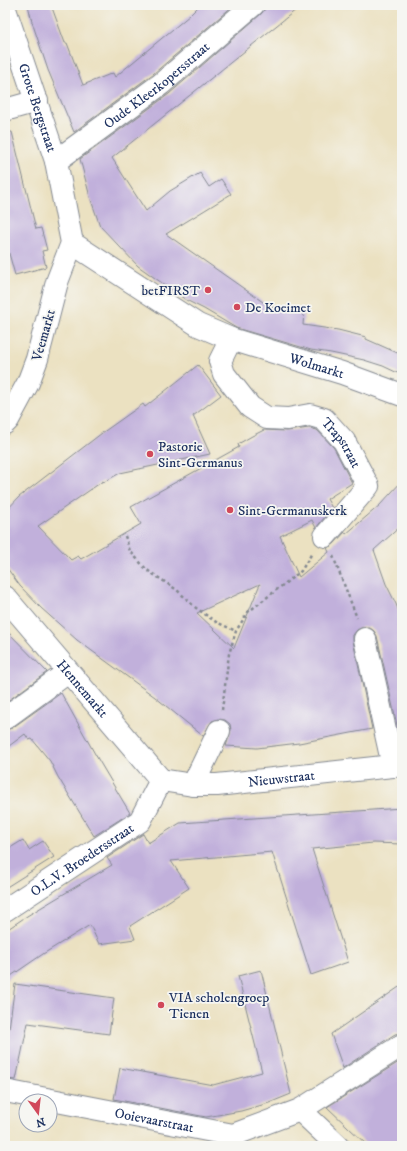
<svg xmlns="http://www.w3.org/2000/svg" width="407" height="1151" font-family="'IM FELL DW Pica',serif">
  <rect width="100%" height="100%" fill="#f6f6f2"/>
  <filter id="ink" filterUnits="userSpaceOnUse"><feTurbulence type="fractalNoise" baseFrequency=".025" numOctaves="2"/><feDisplacementMap in="SourceGraphic" scale="8" xChannelSelector="R" yChannelSelector="G"/><feConvolveMatrix kernelMatrix="1 2 1 2 8 2 1 2 1" color-interpolation-filters="sRGB"/></filter>
  <filter id="wash" filterUnits="userSpaceOnUse"><feTurbulence type="fractalNoise" baseFrequency=".012" numOctaves="4" result="noise"/><feDisplacementMap in="SourceGraphic" scale="16" xChannelSelector="R" yChannelSelector="G"/><feGaussianBlur stdDeviation="0.9" result="paint"/><feColorMatrix in="noise" values="0 0 0 0 0 0 0 0 0 0 0 0 0 0 0 0 0 1.4 0 .05"/><feComposite in="paint" operator="in"/></filter>
  <g filter="url(#wash)">
    <rect width="100%" height="100%" fill="#ebe1c1"/>
    <g id="blocks">
      <!-- building -->
      <path fill="#c1b0db" fill-rule="evenodd" d="M 28,5 L 51,5 L 65,43 L 67,43 L 83,85 L 113,73 L 115,77 L 190,15 L 200,5 L 234,5 L 153,74 L 74,132 L 48,70 L 32,22 Z
        M 265,5 L 302,5 L 112,158 L 146,211 L 170,191 L 200,173 L 209,187 L 221,179 L 231,194 L 166,234 L 270,307 L 304,311 L 303,325 L 338,330 L 366,337 L 366,339 L 402,355 L 402,375 L 383,366 L 364,360 L 331,353 L 311,350 L 236,328 L 204,309 L 186,300 L 138,266 L 100,226 L 90,197 L 80,159 L 169,94 L 261,14 L 265,9 Z
        M 5,132 L 12,132 L 36,229 L 41,228 L 47,250 L 42,251 L 46,267 L 15,275 L 5,239 Z
        M 198,365 L 221,395 L 193,416 L 210,454 L 120,473 L 104,482 L 103,481 L 38,526 L 71,560 L 78,556 L 81,559 L 141,524 L 131,507 L 239,447 L 238,444 L 252,436 L 264,430 L 287,431 L 309,428 L 317,430 L 334,448 L 352,483 L 327,499 L 332,508 L 316,528 L 312,520 L 280,536 L 299,577 L 329,552 L 327,548 L 334,544 L 345,532 L 346,534 L 380,505 L 402,481 L 402,525 L 374,550 L 386,584 L 396,604 L 402,620 L 402,737 L 399,734 L 377,636 L 374,631 L 369,627 L 363,627 L 357,630 L 353,635 L 353,641 L 372,729 L 299,743 L 257,748 L 226,746 L 231,730 L 230,724 L 225,720 L 218,719 L 212,721 L 203,736 L 155,697 L 77,640 L 41,608 L 20,586 L 7,568 L 5,562 L 5,512 L 19,497 L 102,433 L 143,404 L 145,407 ZM 260,584 L 234,648 L 197,613 Z
        M 5,629 L 47,672 L 5,703 Z
        M 61,693 L 95,754 L 130,813 L 94,836 L 58,777 L 50,761 L 32,739 L 29,740 L 25,734 L 5,749 L 5,730 L 12,728 Z
        M 402,808 L 402,844 L 373,843 L 312,849 L 348,962 L 311,975 L 272,852 L 171,861 L 189,888 L 130,926 L 135,939 L 99,944 L 90,925 L 43,954 L 5,980 L 5,931 L 27,916 L 112,865 L 107,858 L 143,834 L 148,843 L 180,823 Z
        M 23,840 L 29,850 L 43,841 L 54,857 L 5,888 L 5,851 Z
        M 261,970 L 291,1094 L 269,1103 L 241,1111 L 206,1117 L 114,1099 L 120,1068 L 213,1085 L 262,1072 L 238,976 Z
        M 15,984 L 114,998 L 109,1034 L 28,1023 L 16,1080 L 5,1079 L 5,1029 L 9,1029 Z
        M 402,985 L 402,1033 L 395,1034 L 343,1068 L 331,1034 Z
        M 402,1060 L 402,1146 L 368,1146 L 327,1107 Z"/>
    </g>
  </g>
  <g filter="url(#ink)">
    <use href="#blocks" fill-opacity="0" stroke="#838890" stroke-width="1"/>
    <g fill="none" stroke-linecap="round" stroke-linejoin="round">
      <defs>
        <g id="minor">
          <path id="s1" d="M 5,9 L 56,161 L 72,243 L 57,282 L 37,359 L 28,383 L 8,420 L 5,423"/>
          <path d="M 5,110 L 37,101"/>
          <path id="s2" d="M 56,161 L 161,84 L 253,5"/>
          <path id="s3" d="M 72,243 L 198,325 L 231,339 L 342,373 L 402,395"/>
          <path id="s4" d="M 231,339 L 220,361 L 224,374 L 250,407 L 267,418 L 288,419 L 310,415 L 324,419 L 344,441 L 368,486 L 325,536"/>
          <path id="s5" d="M 5,597 L 161,780"/>
          <path d="M 365,639 L 393,766"/>
          <path d="M 5,718 L 68,672"/>
          <path id="s6" d="M 161,780 L 193,785 L 217,785 L 402,765"/>
          <path d="M 193,785 L 219,731"/>
          <path id="s7" d="M 5,910 L 140,821 L 161,780"/>
          <path id="s8" d="M 5,1091 L 233,1135 L 300,1110 L 402,1045"/>
          <path d="M 300,1110 L 338,1146"/>
        </g>
      </defs>
      <!-- minor casing -->
      <use href="#minor" stroke="#838890" stroke-width="24"/>
      <!-- path -->
      <path stroke="#838890" stroke-width="2.5" stroke-dasharray="3 3" stroke-linecap="butt" d="M 125,536 L 130,551 L 147,570 L 177,590 L 196,608 L 216,622 L 236,631
        M 333,556 L 357,618
        M 222,710 L 229,654 L 236,631 L 248,612 L 301,571 L 312,553"/>
      <!-- minor -->
      <use href="#minor" stroke="#fff" stroke-width="22"/>
    </g>
  </g>
  <!-- markers -->
  <g fill="#d1495b" stroke="#f6f6f2" stroke-width="1.5">
    <circle cx="208" cy="290" r="4"/>
    <circle cx="237" cy="307" r="4"/>
    <circle cx="150" cy="454" r="4"/>
    <circle cx="230" cy="510" r="4"/>
    <circle cx="161" cy="1005" r="4"/>
  </g>
  <g text-anchor="middle" stroke-width="3.5" stroke-linejoin="round" paint-order="stroke">
    <!-- street labels -->
    <g font-size="14" fill="#1b2f5e" stroke="#f6f6f2">
      <text dy="5" stroke="none"><textPath href="#s2" startOffset="126">Oude Kleerkopersstraat</textPath></text>
      <text dy="5" stroke="none"><textPath href="#s1" startOffset="104">Grote Bergstraat</textPath></text>
      <text transform="translate(43 335) rotate(-74)" y="5">Veemarkt</text>
      <text dy="5" stroke="none"><textPath href="#s3" startOffset="276">Wolmarkt</textPath></text>
      <text dy="5" stroke="none"><textPath href="#s4" startOffset="188">Trapstraat</textPath></text>
      <text dy="5" stroke="none"><textPath href="#s5" startOffset="120">Hennemarkt</textPath></text>
      <text dy="5" stroke="none"><textPath href="#s6" startOffset="121">Nieuwstraat</textPath></text>
      <text dy="5" stroke="none"><textPath href="#s7" startOffset="92">O.L.V. Broedersstraat</textPath></text>
      <text dy="5" stroke="none"><textPath href="#s8" startOffset="152">Ooievaarstraat</textPath></text>
    </g>
    <!-- poi labels -->
    <g font-size="14" fill="#1b2f5e" stroke="#f6f6f2" text-anchor="start">
      <text x="200" y="295" text-anchor="end">betFIRST</text>
      <text x="245" y="312">De Koeimet</text>
      <text x="158" y="451">Pastorie<tspan x="158" dy="16">Sint-Germanus</tspan></text>
      <text x="238" y="515">Sint-Germanuskerk</text>
      <text x="169" y="1002">VIA scholengroep<tspan x="169" dy="16">Tienen</tspan></text>
    </g>
  </g>
  <!-- margin -->
  <rect width="407" height="1151" fill="none" stroke="#f6f6f2" stroke-width="20"/>
  <!-- north arrow -->
  <g transform="translate(38 1113) rotate(165)"><circle r="19" fill="#f6f6f2" stroke="#9ea6b7"/>
  <path d="M0-3L7 15L0 10L-7 15Z" fill="#d1495b"/>
  <text y="-6" font-size="11" font-weight="bold" text-anchor="middle" fill="#1b2f5e">N</text>
  </g>
</svg>
